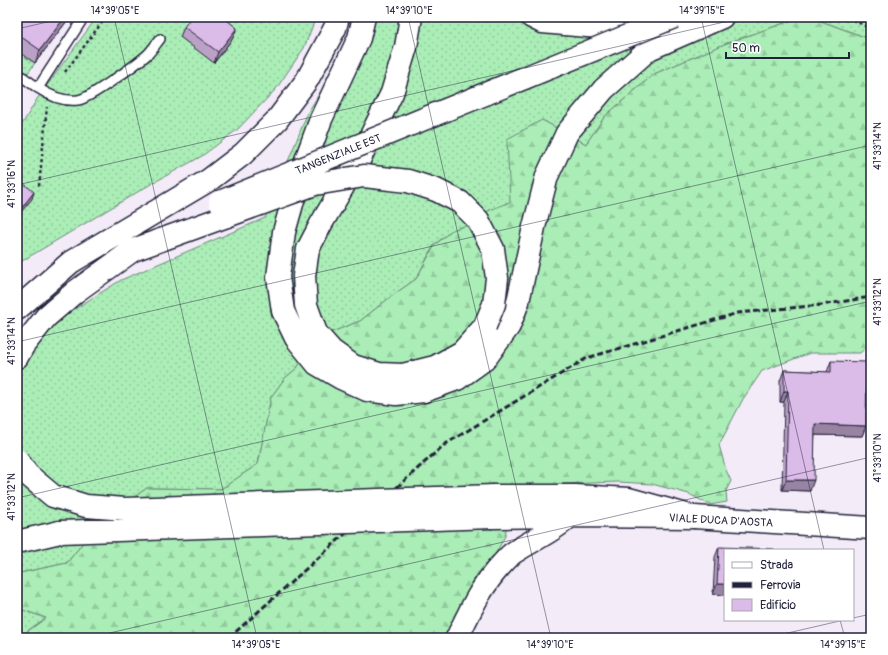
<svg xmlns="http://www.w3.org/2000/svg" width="888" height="655" font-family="Pangolin,sans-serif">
  <defs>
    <pattern id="grass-dots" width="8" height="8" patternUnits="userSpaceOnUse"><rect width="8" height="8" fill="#aaedb6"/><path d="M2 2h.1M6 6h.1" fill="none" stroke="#92cb9d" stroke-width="1.8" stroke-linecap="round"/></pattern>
    <pattern id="forest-firs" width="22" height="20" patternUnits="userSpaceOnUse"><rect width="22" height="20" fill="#aaedb6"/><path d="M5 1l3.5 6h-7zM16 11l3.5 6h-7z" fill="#92cb9d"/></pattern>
  </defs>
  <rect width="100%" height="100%" fill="#f4ebf8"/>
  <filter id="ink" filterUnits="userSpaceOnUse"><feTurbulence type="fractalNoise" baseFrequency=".025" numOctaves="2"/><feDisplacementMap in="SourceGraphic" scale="8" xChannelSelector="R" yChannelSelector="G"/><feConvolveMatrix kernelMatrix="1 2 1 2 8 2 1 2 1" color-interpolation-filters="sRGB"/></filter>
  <g filter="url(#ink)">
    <!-- grass -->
    <path fill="url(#grass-dots)" stroke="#668878" d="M 97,17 L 316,17 L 304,48 L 276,89 L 238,129 L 202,156 L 151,184 L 17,264 L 17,133 L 37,99 Z
      M 367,17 L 802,17 L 727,43 L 654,74 L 605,116 L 586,144 L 542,120 L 510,202 L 490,210 L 465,226 L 452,230 L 434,245 L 416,279 L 393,295 L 360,321 L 332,332 L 313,344 L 297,368 L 285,378 L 271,397 L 258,464 L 221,489 L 147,488 L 100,521 L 67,563 L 20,573 L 17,575 L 17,345 L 121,280 L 265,218 L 308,112 Z
      M 810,17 L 871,17 L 871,40 L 867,38 Z
      M 17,51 L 35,63 L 28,73 L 17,66 Z
      M 17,608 L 46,618 L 17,638 Z"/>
    <!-- forest -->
    <path fill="url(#forest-firs)" stroke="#668878" d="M 802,17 L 810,17 L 867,38 L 871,40 L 871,343 L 860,353 L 810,353 L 762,371 L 743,399 L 719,445 L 726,470 L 731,481 L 726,491 L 727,502 L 710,505 L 689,494 L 652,484 L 619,482 L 562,484 L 531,489 L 509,510 L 505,536 L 490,564 L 463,601 L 445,638 L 18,638 L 46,618 L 17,608 L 17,575 L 20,573 L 67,563 L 100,521 L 147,488 L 221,489 L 258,464 L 271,397 L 285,378 L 297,368 L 313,344 L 332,332 L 360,321 L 393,295 L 416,279 L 435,245 L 452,230 L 465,226 L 490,210 L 510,202 L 507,139 L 542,120 L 586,144 L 605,116 L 654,74 L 727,43 Z"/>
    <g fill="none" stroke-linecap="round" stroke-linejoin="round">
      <defs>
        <path id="lane" d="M 17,73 L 38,88 L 84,17
          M 38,88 C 50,96 63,102 78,100 C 89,99 138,63 148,54 C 152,50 156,44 160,39"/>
        <path id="secondary" d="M 457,638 C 470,611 481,586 502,564 C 506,560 509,556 513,553 C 532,540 553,532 570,516 L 694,517 L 871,528"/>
        <path id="primary" d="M 364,17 L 359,38 L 321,119 L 299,179 L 284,232 L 278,277 L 283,311 L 296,338 L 317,364 L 341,378 L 367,390 L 396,394 L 424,391 L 457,379 L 485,359 L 509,326 L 518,302 L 534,227 L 547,176 L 567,133 L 604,89 L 649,49 L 722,17
          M 411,17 L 406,47 L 392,93 L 360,158 L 321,224 L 308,249 L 304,276 L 306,305 L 316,333 L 332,351 L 353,366 L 379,374 L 403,375 L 435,367 L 462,352 L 485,326
          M 532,17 L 542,22 L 599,27 L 640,17
          M 17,309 L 71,262 L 209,180 L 243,154 L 277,120 L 307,80 L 335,28 L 338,17
          M 17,357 L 23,346 L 46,317 L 75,292 L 133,250 L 227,216
          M 494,496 L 575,496 L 629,499 L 694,517
          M 492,517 L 570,516
          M 17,542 L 60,532"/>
      </defs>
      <!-- lane casing -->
      <use href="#lane" stroke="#22223b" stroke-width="12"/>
      <!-- secondary casing -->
      <use href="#secondary" stroke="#22223b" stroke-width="25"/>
      <!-- primary casing -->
      <use href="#primary" stroke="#22223b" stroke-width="25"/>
      <!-- path -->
      <path stroke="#22223b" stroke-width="2.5" stroke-dasharray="3 3" stroke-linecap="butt" d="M 848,17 L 871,29
        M 65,72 L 106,17
        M 39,186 L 47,107"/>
      <!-- lane -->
      <use href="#lane" stroke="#fff" stroke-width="9"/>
      <!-- secondary -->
      <use href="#secondary" stroke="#fff" stroke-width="22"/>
      <!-- primary -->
      <use href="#primary" stroke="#fff" stroke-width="22"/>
      <!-- rail -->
      <path stroke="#22223b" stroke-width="3" stroke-dasharray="6 3" stroke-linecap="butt" d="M 229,638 L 444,445 L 587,358 L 738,313 L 821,305 L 871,297"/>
      <defs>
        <path id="primary-bridge" d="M 220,202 L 674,17
          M 227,216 L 315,184 L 364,176 L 408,181 L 436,190 L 460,202 L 478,220 L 493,249 L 497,278 L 494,304 L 485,326
          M 17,460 L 28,475 L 53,496 L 86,506 L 125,509 L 494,496
          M 60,532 L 492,517"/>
      </defs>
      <!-- primary-bridge casing -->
      <use href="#primary-bridge" stroke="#22223b" stroke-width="25" stroke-linecap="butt"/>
      <!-- primary-bridge -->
      <use href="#primary-bridge" stroke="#fff" stroke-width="22"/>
    </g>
    <!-- wall -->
    <path fill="#bca1c7" stroke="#22223b" d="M 17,17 L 70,17 L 35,63 L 17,51 Z
      M 184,27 L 233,38 L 214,63 L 180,37 Z
      M 831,361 L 866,426 L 862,436 L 815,435 L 810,491 L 782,490 L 784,402 L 780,402 L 780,381 L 784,370 L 827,372 Z
      M 719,547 L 725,595 L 713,594 L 715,557 Z"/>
    <!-- shaded-wall -->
    <path fill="#9983a2" stroke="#22223b" d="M 65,17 L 70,17 L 35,63 L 40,50 Z
      M 237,28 L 233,38 L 214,63 L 218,52 Z
      M 34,192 L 32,199 L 17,217 L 17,214 Z
      M 784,391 L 788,391 L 784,402 L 780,402 Z
      M 815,424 L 866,426 L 862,436 L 811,435 Z
      M 786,480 L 814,480 L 810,491 L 782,490 Z
      M 717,584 L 725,584 L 725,595 L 713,594 Z"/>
    <!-- building -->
    <path fill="#dbbbe7" stroke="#22223b" d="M 17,17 L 65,17 L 40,50 L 17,34 Z
      M 191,17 L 223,17 L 237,28 L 218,52 L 184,27 Z
      M 17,178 L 34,192 L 17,214 Z
      M 831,361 L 867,362 L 866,426 L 815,424 L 814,480 L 786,480 L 788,391 L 784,391 L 784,370 L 831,372 Z
      M 719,547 L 774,549 L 774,550 L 725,550 L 725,584 L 717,584 Z"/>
  </g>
  <!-- ticks -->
  <path fill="none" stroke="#22223b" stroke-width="1" stroke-opacity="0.45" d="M 114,17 L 257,638M 408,17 L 551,638M 701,17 L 824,550M 17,29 L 69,17M 17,185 L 746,17M 17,342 L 871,145M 17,498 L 871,301M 853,618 L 871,614M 840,620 L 845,638M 88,638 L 871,457M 766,638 L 844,620"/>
  <g text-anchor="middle" stroke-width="4" stroke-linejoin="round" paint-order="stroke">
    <!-- street labels -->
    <g font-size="11" fill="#22223b" stroke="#fff">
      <text transform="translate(338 154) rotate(-22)" y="4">TANGENZIALE EST</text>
      <text transform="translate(721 520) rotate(3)" y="4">VIALE DUCA D'AOSTA</text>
    </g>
  </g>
  <!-- margin -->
  <rect width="888" height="655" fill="none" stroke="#fff" stroke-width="44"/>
  <!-- legend -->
  <rect x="724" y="549" width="130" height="72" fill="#ffffff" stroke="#a7a7b1"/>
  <rect x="732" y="562" width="20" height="6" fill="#ffffff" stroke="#a7a7b1"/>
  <text x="760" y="569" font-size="12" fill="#22223b">Strada</text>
  <rect x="732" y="582" width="20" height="6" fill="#22223b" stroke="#a7a7b1"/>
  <text x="760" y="589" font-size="12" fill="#22223b">Ferrovia</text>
  <rect x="732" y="599" width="20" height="12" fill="#dbbbe7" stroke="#a7a7b1"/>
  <text x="760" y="609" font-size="12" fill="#22223b">Edificio</text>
  <!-- scale -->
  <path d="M726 52v6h123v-6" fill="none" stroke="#22223b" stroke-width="2"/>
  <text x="732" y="52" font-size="12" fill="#22223b" stroke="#ffffff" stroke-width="3" paint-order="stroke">50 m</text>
  <rect x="22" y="22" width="844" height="611" fill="none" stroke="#22223b" stroke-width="1.5"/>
  <g font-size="10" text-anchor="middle" fill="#22223b">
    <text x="115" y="14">14°39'05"E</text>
    <text x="409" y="14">14°39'10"E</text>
    <text x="702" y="14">14°39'15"E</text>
    <text transform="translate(877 146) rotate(-90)" y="4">41°33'14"N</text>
    <text transform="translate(11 184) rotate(-90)" y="4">41°33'16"N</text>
    <text transform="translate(877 302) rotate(-90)" y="4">41°33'12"N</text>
    <text transform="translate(11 341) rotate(-90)" y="4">41°33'14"N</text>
    <text transform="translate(877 458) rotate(-90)" y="4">41°33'10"N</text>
    <text transform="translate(11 497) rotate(-90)" y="4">41°33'12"N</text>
    <text x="256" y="648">14°39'05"E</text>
    <text x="550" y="648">14°39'10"E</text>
    <text x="843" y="648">14°39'15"E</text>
  </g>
</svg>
